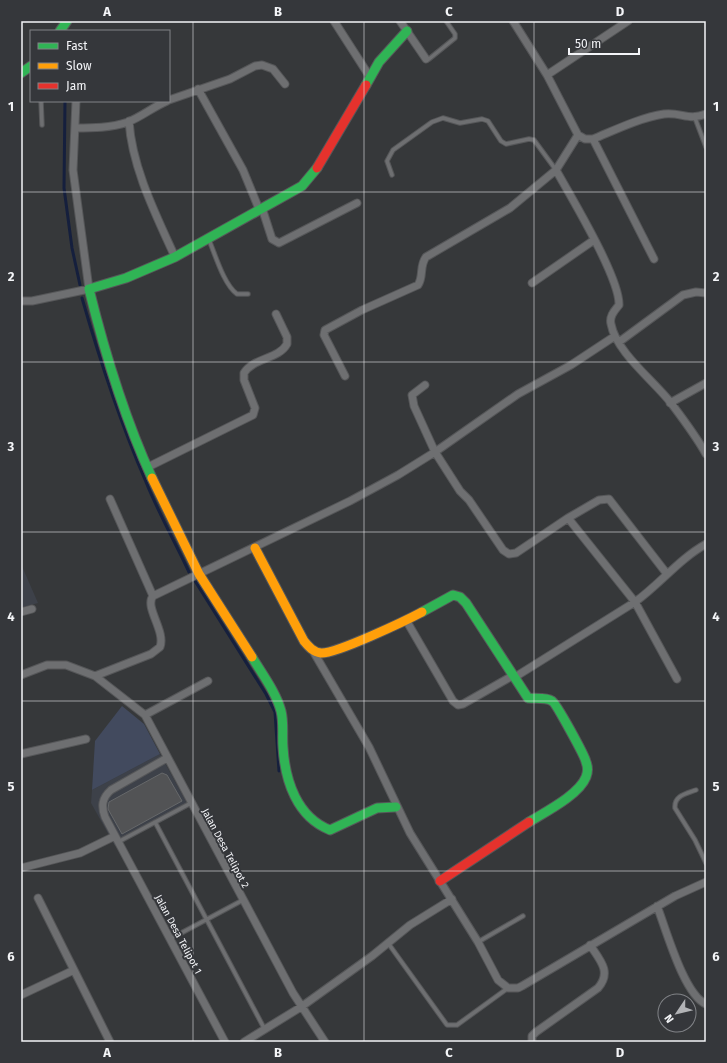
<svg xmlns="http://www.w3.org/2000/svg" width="727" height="1063" font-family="'Fira Sans',sans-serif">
  <rect width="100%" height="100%" fill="#36383a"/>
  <!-- built -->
  <path fill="#3d4149" d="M 21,564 L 38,603 L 21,608 Z
    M 160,754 L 189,807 L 115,846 L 91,803 L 92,790 Z"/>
  <!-- green -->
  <path fill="#424a5e" d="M 122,706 L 144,724 L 160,754 L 92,790 L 95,741 Z"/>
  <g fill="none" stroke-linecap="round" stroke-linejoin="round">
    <!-- stream -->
    <path stroke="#151f3d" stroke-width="3" d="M 65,101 L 64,188 L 72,248 L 80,285
      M 82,298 C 100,361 120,422 146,482 C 158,512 175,542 189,572
      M 195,581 L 266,694 L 275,712 L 279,771"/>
  </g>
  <!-- building -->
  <path fill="#525355" stroke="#66686a" d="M 162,773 L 167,775 L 182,801 L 122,834 L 108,809 L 109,802 Z"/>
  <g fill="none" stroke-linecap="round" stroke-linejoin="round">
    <defs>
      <path id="lane" d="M 426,59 L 429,59 L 455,38 L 455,34 L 446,21
        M 41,101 L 42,125
        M 695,118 L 706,147
        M 392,175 L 387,161 L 393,150 L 432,122 L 443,118 L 460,123 L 482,119 L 488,121 L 501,141 L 506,144 L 529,139 L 534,140 L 556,170
        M 209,240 C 215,254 224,285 237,294 L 248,294
        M 696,790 C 685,794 674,796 675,808 L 695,840 L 706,863
        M 155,822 L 264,1028
        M 118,842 L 191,803
        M 170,939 L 243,900
        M 478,942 L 523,916
        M 388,943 L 447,1025 L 457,1025 L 508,988"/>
      <path id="street" d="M 334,21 L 370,77
        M 400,21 L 426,59
        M 513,21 L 547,75 L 578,135 L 556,170 C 571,197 620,278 619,305 C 615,310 609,316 611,324 C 616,352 654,381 671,403 C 683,419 696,436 706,454
        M 547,75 L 628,21
        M 198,89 L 243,170 L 259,209
        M 169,100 L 230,79 L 255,66 L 262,65 L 273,69 L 285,84
        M 129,121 C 132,168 156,215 175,257
        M 75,128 C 93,128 110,128 128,122 C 141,117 153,107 167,101
        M 578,135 L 585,139 L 593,139 C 615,130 639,118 664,114 C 682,112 688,121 706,114
        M 593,139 L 654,259
        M 262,208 L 272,239 L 279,243 L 357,203
        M 532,283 L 594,240
        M 21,301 L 32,301 L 89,289 L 73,170 L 76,101
        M 619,342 L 683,295 L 696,292 L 706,293
        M 345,376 L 324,335 L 325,330 L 362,310 L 418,285 C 424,276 419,266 426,257 L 510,208 L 556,170
        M 425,385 L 412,395 L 414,406 L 435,452 L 460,491 L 469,500 L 503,550 L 509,554 L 516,553 L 568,518 L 635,602 L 677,679
        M 670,403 L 706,383
        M 148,467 L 253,415 L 255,408 L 244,380 L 244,373 C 253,358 279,359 287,344 L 287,337 L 276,314
        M 110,499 L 153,596
        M 568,518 L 599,500 L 609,499 L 667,574
        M 21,612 L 32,609
        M 406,620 L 453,701 L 458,705 L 463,704 L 514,675
        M 313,651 L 369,747 L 410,833 L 478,942 L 498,980 L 508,988 L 518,988 L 522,986 L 675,896 L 706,882
        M 21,675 L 47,665 L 66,665 L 95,676 L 145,715 L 293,993 L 325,1042
        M 95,676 L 151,654 L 160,647 C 166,631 144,607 153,596 L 350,501 L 398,475 L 435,452 L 518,394 L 571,365 L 615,336
        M 515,677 L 635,602 C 660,584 679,559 706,544
        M 145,715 L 208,681
        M 21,754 L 86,739
        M 167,758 L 111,790 C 102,798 101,806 105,817 L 225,1042
        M 21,868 L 80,853 L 115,836
        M 38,898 L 110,1042
        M 657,906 C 666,929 684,995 706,1004
        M 21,995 L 74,970
        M 244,1042 L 301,1007 L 372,956 L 410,925 L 452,899
        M 532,1042 L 532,1036 L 536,1032 L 598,988 C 612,972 600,960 590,945"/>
      <path id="fast" d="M 60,31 L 67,21
        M 21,73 L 31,66
        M 366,85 L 379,62 L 407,31
        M 152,478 C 124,417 105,354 89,289 L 126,278 L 175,257 L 302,186 L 317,168
        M 422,612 L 453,595 L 460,597 L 466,603 L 528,698 C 535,699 546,697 552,701 C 556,703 585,756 586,762 C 588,767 588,772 586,777 C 579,795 545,812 529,822
        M 252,657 C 262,674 276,692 281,711 C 284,723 282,735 283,747 C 285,781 297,817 330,830 L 377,808 L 396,807"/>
      <path id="slow" d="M 152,478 L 199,574 L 252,657
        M 255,548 L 304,641 C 309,647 313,652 321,653 C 336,654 407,620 422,612"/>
      <path id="jam" d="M 317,168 L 366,85
        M 440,881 L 529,822"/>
    </defs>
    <!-- lane casing -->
    <use href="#lane" stroke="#565759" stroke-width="5.5"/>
    <!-- street casing -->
    <use href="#street" stroke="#565759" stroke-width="9"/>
    <!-- fast casing -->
    <use href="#fast" stroke="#565759" stroke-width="11"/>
    <!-- slow casing -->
    <use href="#slow" stroke="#565759" stroke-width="11"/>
    <!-- jam casing -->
    <use href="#jam" stroke="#565759" stroke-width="11"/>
    <!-- lane -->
    <use href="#lane" stroke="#6e6f71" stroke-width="3.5"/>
    <!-- street -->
    <use href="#street" stroke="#6e6f71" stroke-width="7"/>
    <!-- fast -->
    <use href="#fast" stroke="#30b455" stroke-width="9"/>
    <!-- slow -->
    <use href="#slow" stroke="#ff9f0a" stroke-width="9"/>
    <!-- jam -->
    <use href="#jam" stroke="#e5322d" stroke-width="9"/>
  </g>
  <!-- grid -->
  <path fill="none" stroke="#f4f5f8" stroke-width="1" stroke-opacity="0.55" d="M 193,21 L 193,1042M 364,21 L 364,1042M 534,21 L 534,1042M 21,192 L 706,192M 21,362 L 706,362M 21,532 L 706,532M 21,701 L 706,701M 21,871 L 706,871"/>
  <g text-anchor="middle" stroke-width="4" stroke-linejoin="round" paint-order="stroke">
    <!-- street labels -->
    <g font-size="10" fill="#f4f5f8" stroke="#35373b">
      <text transform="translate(226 848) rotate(62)" y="4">Jalan Desa Telipot 2</text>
      <text transform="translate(179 934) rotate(62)" y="4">Jalan Desa Telipot 1</text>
    </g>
  </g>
  <!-- border -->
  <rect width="727" height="1063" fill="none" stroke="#35373b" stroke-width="44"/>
  <!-- legend -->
  <rect x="30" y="30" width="140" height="72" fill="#35373b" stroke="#818387"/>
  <rect x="38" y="43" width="20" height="6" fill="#30b455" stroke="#818387"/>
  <text x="66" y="50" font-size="12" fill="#f4f5f8">Fast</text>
  <rect x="38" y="63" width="20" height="6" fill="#ff9f0a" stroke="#818387"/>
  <text x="66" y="70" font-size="12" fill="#f4f5f8">Slow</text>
  <rect x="38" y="83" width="20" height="6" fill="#e5322d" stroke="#818387"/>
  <text x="66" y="90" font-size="12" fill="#f4f5f8">Jam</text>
  <!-- north arrow -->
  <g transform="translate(677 1013) rotate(235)"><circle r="19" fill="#35373b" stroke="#818387"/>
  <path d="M0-3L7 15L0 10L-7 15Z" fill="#b2b3b6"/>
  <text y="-6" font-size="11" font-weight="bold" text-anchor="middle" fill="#f4f5f8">N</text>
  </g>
  <!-- scale -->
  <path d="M569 48v6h70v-6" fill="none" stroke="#f4f5f8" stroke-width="2"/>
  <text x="575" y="48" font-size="12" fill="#f4f5f8" stroke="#35373b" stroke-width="3" paint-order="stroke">50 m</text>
  <rect x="22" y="22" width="683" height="1019" fill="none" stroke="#f4f5f8" stroke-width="1.5"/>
  <g font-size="13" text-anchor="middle" font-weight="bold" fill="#f4f5f8">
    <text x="107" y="16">A</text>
    <text x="278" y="16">B</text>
    <text x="449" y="16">C</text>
    <text x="620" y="16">D</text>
    <text x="11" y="111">1</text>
    <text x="716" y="111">1</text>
    <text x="11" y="281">2</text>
    <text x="716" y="281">2</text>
    <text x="11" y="451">3</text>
    <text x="716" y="451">3</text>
    <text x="11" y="621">4</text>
    <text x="716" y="621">4</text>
    <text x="11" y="791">5</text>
    <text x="716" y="791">5</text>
    <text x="11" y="961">6</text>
    <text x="716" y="961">6</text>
    <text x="107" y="1057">A</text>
    <text x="278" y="1057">B</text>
    <text x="449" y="1057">C</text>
    <text x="620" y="1057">D</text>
  </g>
</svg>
